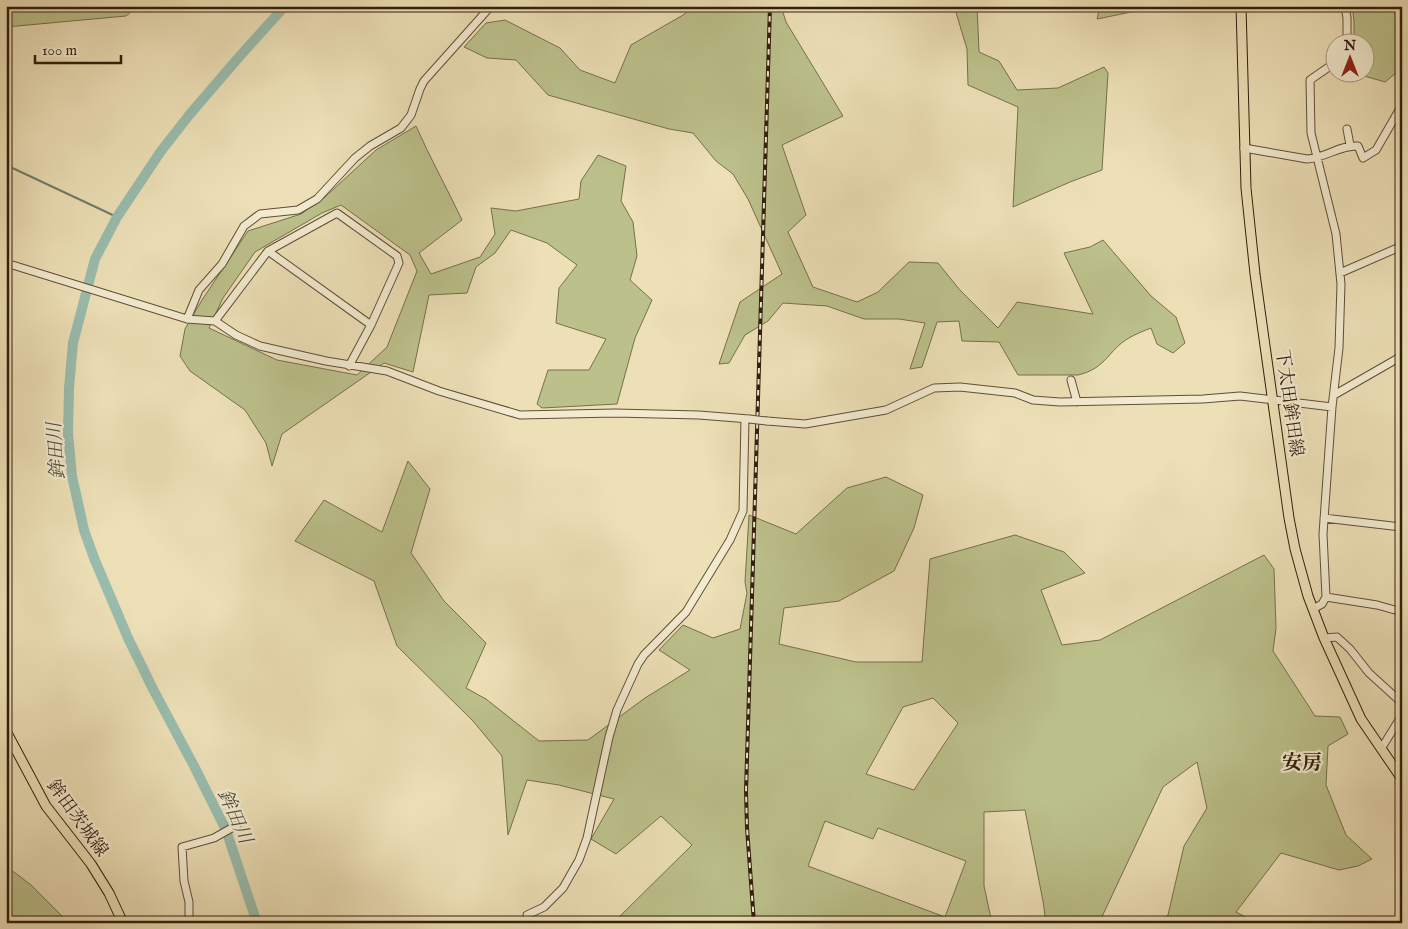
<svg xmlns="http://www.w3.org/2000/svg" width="1408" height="929" font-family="'IM FELL English','Noto Serif JP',serif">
  <rect width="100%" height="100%" fill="#ede0b7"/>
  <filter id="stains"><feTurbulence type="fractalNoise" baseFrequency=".004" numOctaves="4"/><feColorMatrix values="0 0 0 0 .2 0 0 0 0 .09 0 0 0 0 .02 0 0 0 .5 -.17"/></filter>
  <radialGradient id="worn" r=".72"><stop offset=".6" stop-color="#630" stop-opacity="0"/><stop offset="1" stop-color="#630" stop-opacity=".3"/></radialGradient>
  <!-- green -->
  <path fill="#bcc18c" stroke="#76704c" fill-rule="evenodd" d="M 6,6 L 138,6 L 126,16 L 6,27 Z
    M 695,6 L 781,6 L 786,22 L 843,116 L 782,145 L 806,215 L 788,232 L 813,287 L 857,302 L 878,292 L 909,262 L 938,263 L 959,289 L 998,328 L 1017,302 L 1093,314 L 1064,253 L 1090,247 L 1103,240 L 1151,296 L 1176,317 L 1185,343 L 1173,353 L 1157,344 L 1151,328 C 1144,331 1135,334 1129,338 C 1108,350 1107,368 1078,375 L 1018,375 L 999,342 L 962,341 L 959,321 L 937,322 L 922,367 L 910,369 L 925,323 L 899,319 L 864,319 L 827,306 L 783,303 L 768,321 L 745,335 L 729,363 L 719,364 L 740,302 L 782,274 L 748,199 L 733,174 L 716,161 L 693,133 L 669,129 L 548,95 L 516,60 L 487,58 L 464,47 L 486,23 L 505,20 L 560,48 L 580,70 L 615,83 L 631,45 L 683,15 Z
    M 954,6 L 977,6 L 979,52 L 999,61 L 1017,90 L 1058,88 L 1104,67 L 1108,73 L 1102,170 L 1070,182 L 1013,207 L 1018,107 L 968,85 L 967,49 Z
    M 1100,6 L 1148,6 L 1146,9 L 1097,19 Z
    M 1352,6 L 1402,6 L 1402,29 L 1398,34 L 1402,38 L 1402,68 L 1385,82 L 1354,73 L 1366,72 L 1366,42 L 1354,42 L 1354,20 Z
    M 416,126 C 430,158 447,188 462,220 L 419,253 L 431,274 L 480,257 L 495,234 L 491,208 L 516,211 L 579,199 L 581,181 L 598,155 L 626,166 L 621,201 L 633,222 L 637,256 L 630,280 L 652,300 L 635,338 L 617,404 L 542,408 L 537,404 L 548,370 L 589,370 L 606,339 L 556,323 L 559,288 L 577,265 L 547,243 L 511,230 L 495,253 L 476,267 L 467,293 L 429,295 L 413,372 L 384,363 L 282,434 L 272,466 L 266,443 L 245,410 L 190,371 L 180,356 L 185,329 L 202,300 L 248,231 L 301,214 L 324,198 L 376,150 ZM 341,205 L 410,255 L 417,271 L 387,347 L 357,375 L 277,360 L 209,328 L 223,298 L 255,252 L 322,213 Z
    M 408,461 L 430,489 L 411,553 L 444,601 L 486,643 L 466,688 L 486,699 L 539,741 L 588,740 L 645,698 L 690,670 L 659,650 L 683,625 L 713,638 L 740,629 L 747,593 L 745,582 L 749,515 L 796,534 L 847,488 L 886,477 L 923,495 L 914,528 L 894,571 L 839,601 L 784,608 L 779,644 L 856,662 L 922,662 L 930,559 L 1015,535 L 1064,552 L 1085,573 L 1041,590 L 1062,645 L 1100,640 L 1264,555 L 1274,569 L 1276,628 L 1273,651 L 1315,716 L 1340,717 L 1348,734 L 1328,746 L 1326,785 L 1346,835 L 1372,859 L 1358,866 L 1339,870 L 1281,853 L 1236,912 L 1257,923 L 1164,923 L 1168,915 L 1184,846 L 1207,808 L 1197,762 L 1163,787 L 1099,923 L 1046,923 L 1043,901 L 1025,810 L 984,812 L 984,886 L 992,923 L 613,923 L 692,845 L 661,816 L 616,854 L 591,839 L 614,799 L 559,785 L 527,780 L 508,835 L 502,756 L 473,721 L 397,646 L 374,581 L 295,541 L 324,500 L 382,532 ZM 933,698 L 958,723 L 914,790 L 866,774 L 903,707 ZM 825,821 L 873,839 L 878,828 L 966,861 L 945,917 L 808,866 Z
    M 6,866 L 31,885 L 69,923 L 6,923 Z"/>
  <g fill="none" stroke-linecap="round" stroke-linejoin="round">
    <!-- stream -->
    <path stroke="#6f7d6d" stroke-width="2" d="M 6,165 L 117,217"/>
    <!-- river -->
    <path stroke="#99bdae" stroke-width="10" d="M 257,923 L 226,830 L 194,766 L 153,689 L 128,638 L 94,558 L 84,530 L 72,476 L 68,433 L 69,388 L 73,343 L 95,259 L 117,217 L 161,151 L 190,114 L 239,57 L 285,6"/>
    <defs>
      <path id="minor" d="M 1345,6 L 1347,18 L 1347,42
        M 1347,129 L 1350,145
        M 1244,148 L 1307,159 C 1325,158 1340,145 1358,146 L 1363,158 L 1376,150 L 1402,105
        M 268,251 L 371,325
        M 6,263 L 187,319 L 215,321 L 236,335 L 260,346 L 326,361 L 387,371 L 439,391 L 520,415 L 615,413 L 699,415 L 749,419
        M 1340,273 L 1402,246
        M 187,319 L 199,290 L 222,264 L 244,226 L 260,214 L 298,210 L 317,199 L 355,158 L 370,146 L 401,128 L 411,115 L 420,89 L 424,81 L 491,6
        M 215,321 L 268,251 L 337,213 L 397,256 L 399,263 L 371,325 L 349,366
        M 1071,380 L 1077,402
        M 1334,395 L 1402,356
        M 767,421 L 805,424 L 886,410 L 934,388 L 960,387 L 1015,393 L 1033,400 L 1060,402 L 1203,399 L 1240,396 L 1332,407
        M 1324,518 L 1401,527
        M 1326,597 L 1377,605 L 1402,612
        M 1313,609 L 1322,604 L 1326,597 L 1323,534 L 1332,407 L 1339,348 L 1341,284 L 1336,234 L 1311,133 L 1310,80 L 1336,62
        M 1324,638 L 1337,637 L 1350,649 L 1369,673 L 1402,703
        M 1381,749 L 1402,715
        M 189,923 L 189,902 L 184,881 L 182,847 L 214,838 L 237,825
        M 528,923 L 527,915 L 544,907 L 563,888 L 579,860 L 587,838 L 609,737 L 617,710 L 638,664 L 644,655 L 686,612 L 730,540 L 743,511 L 745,419"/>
      <path id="major" d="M 1241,6 L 1246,188 L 1255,274 L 1289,518 L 1295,549 L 1308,596 L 1324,638 L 1361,719 L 1402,779
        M 6,731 L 46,806 L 91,864 L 109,893 L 123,923"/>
    </defs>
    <!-- minor casing -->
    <use href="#minor" stroke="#604e37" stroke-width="9"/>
    <!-- major casing -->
    <use href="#major" stroke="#311e0c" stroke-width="11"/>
    <!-- minor -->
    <use href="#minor" stroke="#f3ebd0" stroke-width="7"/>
    <!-- major -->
    <use href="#major" stroke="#ede0b7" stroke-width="9"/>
    <defs>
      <path id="rail" d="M 754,923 L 747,828 L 746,791 L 770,6"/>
    </defs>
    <!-- rail casing -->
    <use href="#rail" stroke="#311e0c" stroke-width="4"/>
    <!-- rail -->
    <use href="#rail" stroke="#f3ebd0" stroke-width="2" stroke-dasharray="5.5" stroke-linecap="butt"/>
    <defs>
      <path id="minor-bridge" d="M 749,419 L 767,421"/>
    </defs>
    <!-- minor-bridge casing -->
    <use href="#minor-bridge" stroke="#604e37" stroke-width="9" stroke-linecap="butt"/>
    <!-- minor-bridge -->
    <use href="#minor-bridge" stroke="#f3ebd0" stroke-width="7"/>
  </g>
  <g text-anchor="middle" stroke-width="4.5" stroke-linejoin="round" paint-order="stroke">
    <!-- street labels -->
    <g font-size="18" fill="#311e0c" stroke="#f3ebd0">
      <text transform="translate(1290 403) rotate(82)" y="6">下太田鉾田線</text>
      <text transform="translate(78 818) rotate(54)" y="6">鉾田茨城線</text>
    </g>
    <!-- water labels -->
    <g font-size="19" font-style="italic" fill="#504e3d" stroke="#f3ebd0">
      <text transform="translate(55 451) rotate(-94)" y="7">鉾田川</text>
      <text transform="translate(236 816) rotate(66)" y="7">鉾田川</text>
    </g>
    <!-- quarter labels -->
    <g font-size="20" font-weight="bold" fill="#311e0c" stroke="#f3ebd0">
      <text x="1302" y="769">安房</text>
    </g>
  </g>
  <!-- margin -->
  <rect width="1408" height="929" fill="none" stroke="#ede0b7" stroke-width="25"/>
  <rect x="8" y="8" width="1393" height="914" fill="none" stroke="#311e0c" stroke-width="2.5"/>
  <rect x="12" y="12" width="1383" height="904" fill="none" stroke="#311e0c"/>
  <!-- north arrow -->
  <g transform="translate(1350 58)"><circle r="24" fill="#f3ebd0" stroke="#a59982"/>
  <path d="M0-4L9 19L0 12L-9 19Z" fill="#8f2418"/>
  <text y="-8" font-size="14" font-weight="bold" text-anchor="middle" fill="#311e0c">N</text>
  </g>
  <!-- scale -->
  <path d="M35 55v8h86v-8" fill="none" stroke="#311e0c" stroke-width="2.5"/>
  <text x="42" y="55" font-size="15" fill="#311e0c" stroke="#f3ebd0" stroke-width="4" paint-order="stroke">100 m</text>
  <rect width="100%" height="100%" filter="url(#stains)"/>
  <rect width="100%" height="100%" fill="url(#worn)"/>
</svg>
